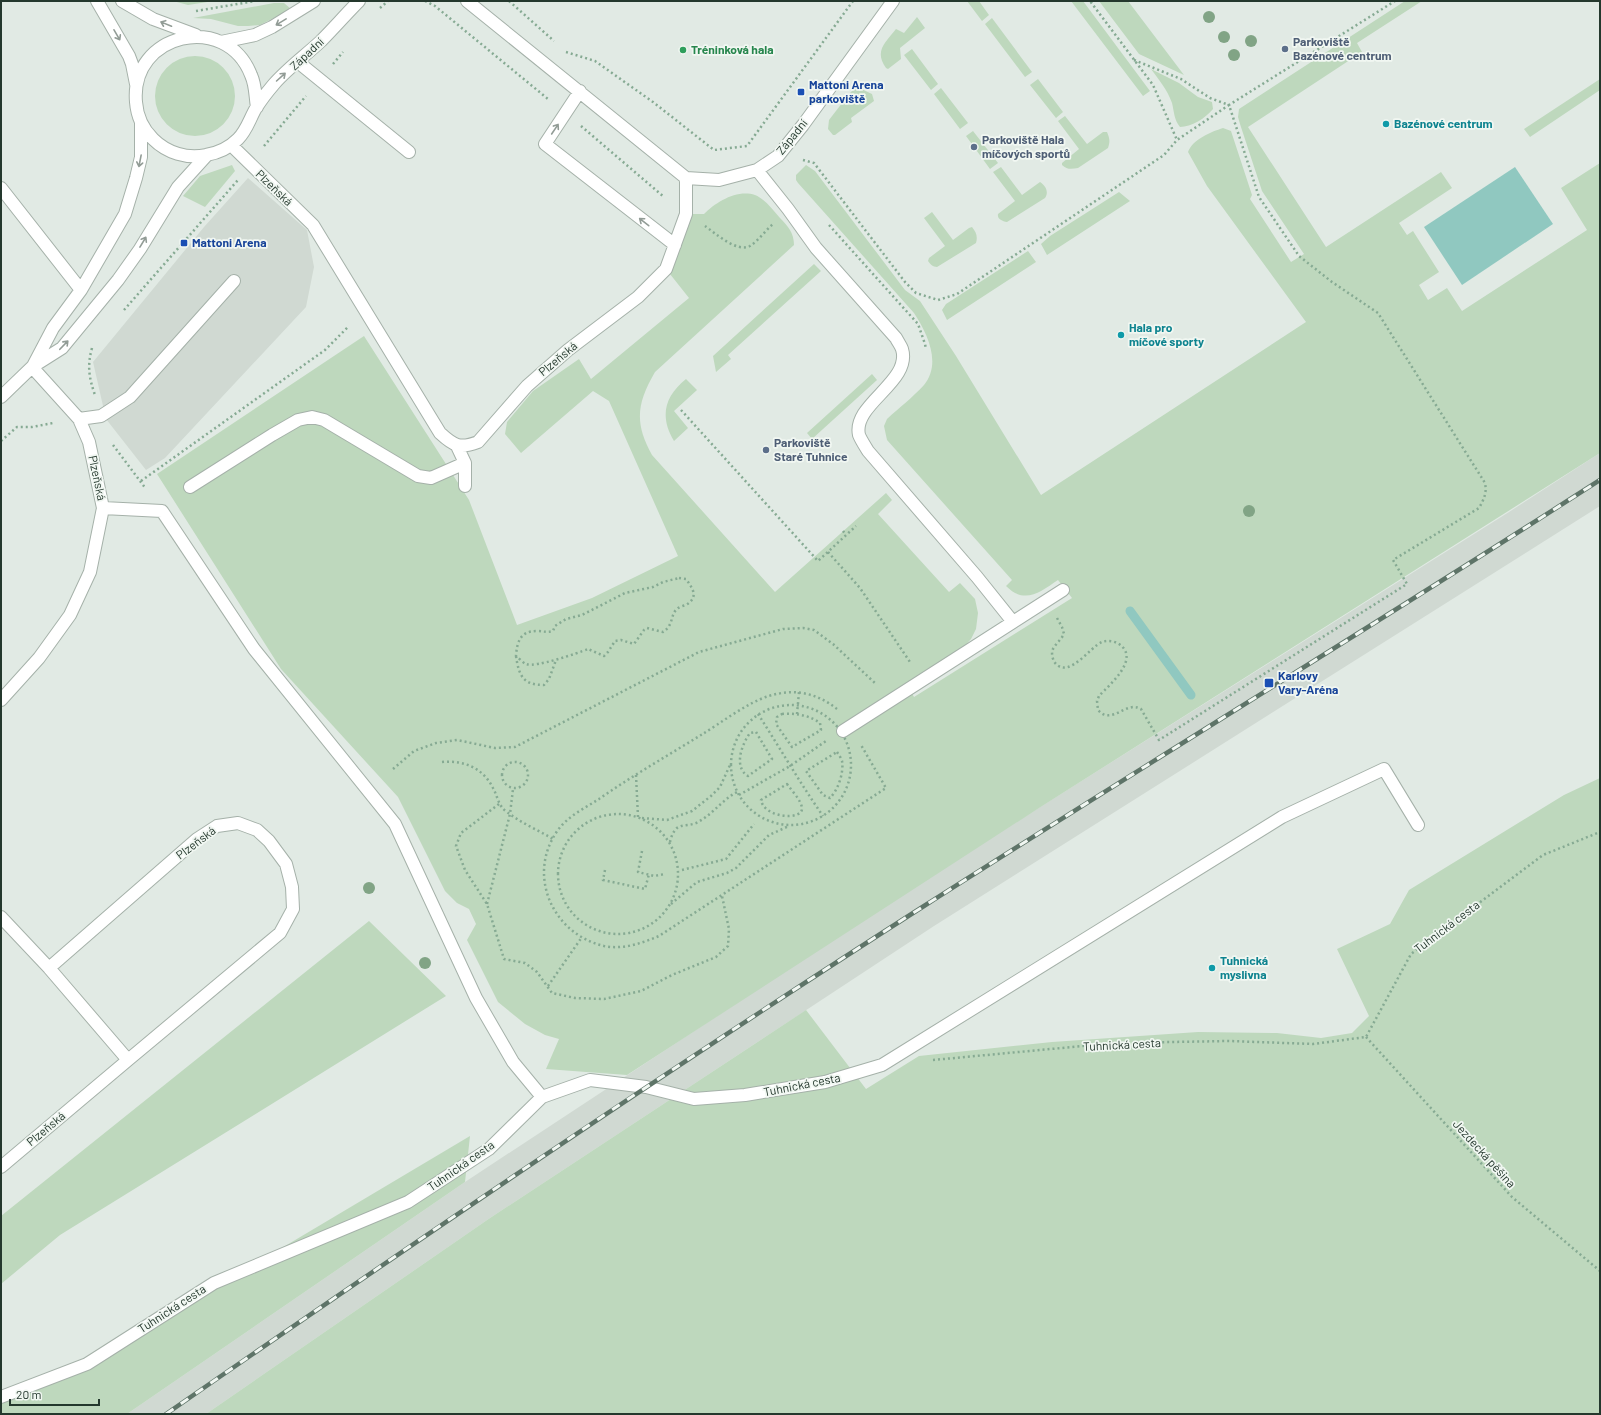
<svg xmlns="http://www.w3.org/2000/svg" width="1601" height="1415" font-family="Barlow,sans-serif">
  <rect width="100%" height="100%" fill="#e1eae4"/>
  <!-- built -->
  <path fill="#d0d9d2" d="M 248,178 L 307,230 L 314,267 L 306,307 L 165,458 L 146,470 L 106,419 L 93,362 L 204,227 Z
    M 1600,453 L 1600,506 L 934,926 L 490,1218 L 206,1414 L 127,1414 L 465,1182 L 910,889 L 1509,512 Z"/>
  <!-- green -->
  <path fill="#bed8bd" d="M 173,1 L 214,1 L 188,5 Z
    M 967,1 L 979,1 L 989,15 L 982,21 Z
    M 1071,1 L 1083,1 L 1150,91 L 1143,96 Z
    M 1099,1 L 1128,1 L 1184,75 L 1139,54 Z
    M 1405,1 L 1422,1 L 1357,43 L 1362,52 L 1248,127 L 1326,247 L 1441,172 L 1452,188 L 1399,223 L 1407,235 L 1413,231 L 1439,272 L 1419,285 L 1428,300 L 1447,288 L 1462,311 L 1587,230 L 1561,188 L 1600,163 L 1600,453 L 1039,808 L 627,1075 L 546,1069 L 559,1039 L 545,1035 L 525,1024 L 498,1002 L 467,940 L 476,924 L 469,909 L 457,903 L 445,891 L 398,797 L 281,669 L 157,474 L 364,336 L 469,500 L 517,625 L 592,598 L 678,556 L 609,401 L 593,391 L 521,453 L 505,434 L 507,422 L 533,391 L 579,359 L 591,379 L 689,298 L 666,269 L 686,214 L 704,214 C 716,202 737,189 755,195 C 765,199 773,210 780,218 C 788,226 794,233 794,245 L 655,372 C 637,403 634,423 652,455 L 775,592 L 886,493 L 892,500 L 878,514 L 949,592 L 960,583 L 975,599 L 978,613 L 976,629 L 971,639 L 963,648 L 906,683 L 914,697 L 1072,598 L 1058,580 C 1040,592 1025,605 1006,586 L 1012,580 L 887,440 L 884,426 L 887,419 C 899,408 913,397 924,385 C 942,363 927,333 914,313 L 798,183 L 796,180 L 796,175 L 806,165 L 815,171 L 905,290 L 920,301 L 956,356 L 1041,495 L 1306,322 L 1207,186 L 1188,152 C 1193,139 1211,132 1223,128 L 1231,131 L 1252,195 L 1250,199 L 1291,262 L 1304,254 L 1262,191 L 1240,124 L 1238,117 L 1239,109 Z
    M 274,3 L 284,3 L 291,9 L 260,25 L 248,26 L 238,26 L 211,19 L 193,18 Z
    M 917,17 L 925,28 L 900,48 L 901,59 L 888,69 L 886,68 C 874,51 885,43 896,29 L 904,33 Z
    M 992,18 L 1032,72 L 1025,77 L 985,24 Z
    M 912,49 L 938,84 L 931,90 L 904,55 Z
    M155 96a40 40 0 1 1 80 0a40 40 0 1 1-80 0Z
    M 1151,69 L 1179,83 L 1198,97 L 1212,102 L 1213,109 C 1206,118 1191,127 1180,127 C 1174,120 1174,111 1172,103 C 1167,89 1159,80 1151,69 Z
    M 1038,79 L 1063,112 L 1056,118 L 1030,85 Z
    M 1600,79 L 1600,90 L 1530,137 L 1524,129 Z
    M 859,88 L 872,94 L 874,101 L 851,118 L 852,122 L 835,135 L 833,135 L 828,129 L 829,120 L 849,94 L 853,90 Z
    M 941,88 L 968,123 L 960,129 L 934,94 Z
    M 1065,116 L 1087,144 L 1103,132 L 1107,132 C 1110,139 1110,142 1108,148 L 1078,168 C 1072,169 1067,170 1062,165 L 1062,163 L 1079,149 L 1058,121 Z
    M 973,131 L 998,163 L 990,169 L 966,136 Z
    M 232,165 L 235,171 L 205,207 L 183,196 L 200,176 Z
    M 1001,167 L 1022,195 L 1040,182 C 1046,186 1049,192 1045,198 L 1007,222 C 1002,221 997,219 998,214 L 1015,201 L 993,172 Z
    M 1119,192 L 1130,201 L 1047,255 L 1041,244 L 1050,236 Z
    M 932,212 L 953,240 L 969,228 L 972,227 C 976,232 978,236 976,243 L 937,267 C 933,267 930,264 928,261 L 929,258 L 945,246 L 924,218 Z
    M 1028,251 L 1036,262 L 947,320 L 942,310 L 946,304 Z
    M 814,264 L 821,271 L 728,355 L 731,359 L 716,372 L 713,356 Z
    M 872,374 L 877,380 L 812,439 L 807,433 Z
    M 686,379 L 697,390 L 674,411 L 688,428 L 674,441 C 659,416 665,396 686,379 Z
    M 1600,778 L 1600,1414 L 206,1414 L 490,1218 L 806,1010 L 866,1089 L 919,1056 L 1052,1042 L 1198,1032 L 1277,1033 L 1321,1038 L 1352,1033 L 1369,1016 L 1337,949 L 1390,924 L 1409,890 L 1564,795 Z
    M 369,921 L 446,996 L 60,1235 L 1,1284 L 1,1216 Z
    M 470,1136 L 465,1182 L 127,1414 L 1,1414 L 1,1392 L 119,1345 Z"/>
  <!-- water -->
  <path fill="#90c8c0" d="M 1515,167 L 1553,224 L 1462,285 L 1424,227 Z"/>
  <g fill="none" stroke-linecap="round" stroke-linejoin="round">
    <!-- stream -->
    <path stroke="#90c8c0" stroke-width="9" d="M 1130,611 L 1191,695"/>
    <defs>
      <path id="minor" d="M 97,1 L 129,56 L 132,64 L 136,84
        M 122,1 L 153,19 L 196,35
        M 467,1 L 686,178
        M 221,42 L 255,35 L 272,27 L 314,1
        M 298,62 L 409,152
        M 580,91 L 545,144 L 675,245
        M 257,107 C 255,96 256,86 251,75 C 226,11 130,33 136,102 C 137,116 143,129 153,139 C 167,153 187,159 206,155 C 218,153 230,147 238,139 C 247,130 250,118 256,108 C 261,100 268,91 274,84 C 288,68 306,55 321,41 C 334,28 346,14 359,1
        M 231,145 L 313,225 L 440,433 C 454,446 460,449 478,442 L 527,386 L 568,350 L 638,297 L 666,269 L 686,214 L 686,178
        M 757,170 L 788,209 L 816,248 L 896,338 C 898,342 901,346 902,349 C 912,382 852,404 859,435 C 861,440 865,446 868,451 L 977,577 L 1013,622
        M 686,178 L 719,180 L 757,170 L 778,156 L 803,125 L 893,1
        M 1,188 L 81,290
        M 33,366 L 53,328 L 81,290 L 125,214 L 136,178 L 141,157 L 141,123
        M 1,397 L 32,367 L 62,348 L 118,280 L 140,249 L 178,187 L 207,155
        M 79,419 L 101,416 L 130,397 L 234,281
        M 457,446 L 465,463 L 465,486
        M 190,487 L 272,435 L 298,420 L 312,417 L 324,420 L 418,476 L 431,478 L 465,463
        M 103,508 L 162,511 L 254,649 L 395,824 L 476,998 L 513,1062 L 542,1097
        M 1,700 L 39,658 L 70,615 L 90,572 L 103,508 L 89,442 L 79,419 L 32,367
        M 843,731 L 1063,590
        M 1,917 L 49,968 L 128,1060 L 1,1167
        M 49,968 L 197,839 L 217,826 L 238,823 L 257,830 L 269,841 L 286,864 L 292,887 L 293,909 L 280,933 L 128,1060
        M 1,1397 L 87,1364 L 214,1283 L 408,1202 L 489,1149 L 542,1097 L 590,1080 L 646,1087 L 694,1099 L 745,1095 L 825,1082 L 882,1065 L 1282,817 L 1384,769 L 1418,825"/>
    </defs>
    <!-- minor casing -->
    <use href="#minor" stroke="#a5b1a9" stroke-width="14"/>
    <!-- path -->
    <path stroke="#86aa93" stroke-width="2.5" stroke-dasharray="2 3" stroke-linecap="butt" d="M 425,1 L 435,6 L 548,99
      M 509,1 L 554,41
      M 380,8 L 388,1
      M 196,11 L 255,1
      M 566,52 L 595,61 L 653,102 L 714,150 L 747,146 L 853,1
      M 1134,60 L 1181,79 L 1210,98 L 1229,105 L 1395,1
      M 333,64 L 343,52
      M 581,126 L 664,197
      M 264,146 L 306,96
      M 803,160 L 814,163 L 905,282 L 916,293 L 938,300 L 957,294 L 1164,155 L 1177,140
      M 829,225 L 918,324 L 925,344 L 926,349
      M 705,226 C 715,233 737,253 750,246 C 758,241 766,230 773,224
      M 124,310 L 238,180
      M 92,348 C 87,366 89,378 95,395
      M 681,410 L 818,561 L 856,526
      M 1,441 L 17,427 L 32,427 L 53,423
      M 113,445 L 146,489
      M 141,481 L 325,350 L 349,326
      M 843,531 L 846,535
      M 828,552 L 860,588 L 910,662
      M 679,578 L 686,579 C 693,589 699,597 686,605 C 683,606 679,607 677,609 C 670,615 674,625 663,632 L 647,628 L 644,630 L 634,644 L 621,640 L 615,641 L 608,652 L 604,656 L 588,649 C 578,653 535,668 526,664 C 523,663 519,658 516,656 C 517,642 520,631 537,631 C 543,631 547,633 553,631 L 555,626 L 566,619 L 582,615 L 625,593 L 653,587 L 663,582 Z
      M 1057,618 L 1062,627 L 1064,634 C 1061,640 1053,646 1052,652 C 1052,656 1053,661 1056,664 C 1070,678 1090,647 1102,642 C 1108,640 1114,641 1119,644 C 1141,659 1109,685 1099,696 L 1097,701 L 1098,710 C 1112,726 1126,700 1141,709 L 1159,740 L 1407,584 L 1393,560 L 1479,508 C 1484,499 1487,493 1485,483 L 1378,313 L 1332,282 L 1299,256 L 1259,197 L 1229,105 L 1177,140 L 1153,85 L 1090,1
      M 516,656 C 519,676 523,685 544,685 L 549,679 L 556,660
      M731 765a60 60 0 1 1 120 0a60 60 0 1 1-120 0Z
      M 837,709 C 817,693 794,688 769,696 C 748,702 721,723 701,735 C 667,756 632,776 599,799 C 585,808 568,816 558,830 C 526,874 552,934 604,946 C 623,950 642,943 659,936 L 886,788 L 861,745
      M 758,714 C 780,748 800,783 823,816
      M 782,714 C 795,713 809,715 820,723 L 821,730 L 792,747 L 776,724 L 777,717 Z
      M 797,714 L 799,692
      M 756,732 L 772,759 L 748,776 C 733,767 742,744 750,733 Z
      M 837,752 C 839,755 841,758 842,761 C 844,773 838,790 830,798 L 823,795 L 806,771 Z
      M502 775a13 13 0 1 1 26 0a13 13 0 1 1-26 0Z
      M 442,762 C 464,760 483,768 493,788 C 498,797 498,806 507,812 C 521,823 538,830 553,839
      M 393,769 L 414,751 L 436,743 L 457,740 L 495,748 L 515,747 L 699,652 L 783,629 L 803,628 L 814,630 L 833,644 L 876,684
      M 636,775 L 638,817
      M 787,784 C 792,791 801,800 802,808 C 803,821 764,818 761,800 Z
      M 739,795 L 790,766 L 826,741
      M 499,804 L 461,833 L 456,846 L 465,870 L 487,904 L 504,959 L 525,963 L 537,972 L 552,993 L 575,998 L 604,999 L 641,991 L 672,975 L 716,957 L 728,946 L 729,929 L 722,896
      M558 874a60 60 0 1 1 120 0a60 60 0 1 1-120 0Z
      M 642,818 L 667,820 L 692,811 L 711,796 L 720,787 L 730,765
      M 670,842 C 671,837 673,832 677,828 C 682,824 692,826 698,822 C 713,814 722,800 737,792
      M 642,851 L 638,872 L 654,876 L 665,874
      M 605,870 L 603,880 L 645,889 L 649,874
      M 682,870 L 726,859 L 754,824
      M 487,904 L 510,814 L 513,789
      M 671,904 L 697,882 L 727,873 L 736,868 L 769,835 L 789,826
      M 548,986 L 582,937
      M 1366,1037 L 1512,1197 L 1600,1271
      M 933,1060 L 1115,1043 L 1229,1041 L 1313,1044 L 1366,1037 L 1411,954 L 1543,855 L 1600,832"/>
    <!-- minor -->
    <use href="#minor" stroke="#fff" stroke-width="12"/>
    <defs>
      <path id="rail" d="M 166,1414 C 416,1241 667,1070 924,906 C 1148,763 1376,624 1600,480"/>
    </defs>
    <!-- rail casing -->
    <use href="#rail" stroke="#5e7468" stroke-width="4.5"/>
    <!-- rail -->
    <use href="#rail" stroke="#f1f7f2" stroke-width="3" stroke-dasharray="9" stroke-linecap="butt"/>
  </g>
  <!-- trees -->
  <g fill="#81a485">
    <circle cx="1209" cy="17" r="6"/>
    <circle cx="1224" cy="37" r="6"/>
    <circle cx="1251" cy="41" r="6"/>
    <circle cx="1234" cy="55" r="6"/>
    <circle cx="1249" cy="511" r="6"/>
    <circle cx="369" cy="888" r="6"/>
    <circle cx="425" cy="963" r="6"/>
  </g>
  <!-- one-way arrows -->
  <defs><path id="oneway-shaft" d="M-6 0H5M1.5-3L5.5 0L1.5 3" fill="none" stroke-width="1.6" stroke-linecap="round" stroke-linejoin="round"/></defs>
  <g stroke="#929c96">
    <use href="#oneway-shaft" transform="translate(281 22) rotate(149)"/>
    <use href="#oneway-shaft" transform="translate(166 24) rotate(-158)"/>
    <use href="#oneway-shaft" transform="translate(117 35) rotate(60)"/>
    <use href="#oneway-shaft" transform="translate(281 77) rotate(-42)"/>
    <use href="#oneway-shaft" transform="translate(555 129) rotate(-56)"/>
    <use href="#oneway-shaft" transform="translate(140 161) rotate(101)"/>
    <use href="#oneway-shaft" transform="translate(644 222) rotate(-142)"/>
    <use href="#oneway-shaft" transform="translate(143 242) rotate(-59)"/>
    <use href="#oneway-shaft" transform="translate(64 345) rotate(-46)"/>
  </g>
  <!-- markers -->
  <g fill="#5c6f8a" stroke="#f1f7f2" stroke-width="1.5">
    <circle cx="1285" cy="49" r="4"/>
    <circle cx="974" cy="147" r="4"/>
    <circle cx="766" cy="450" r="4"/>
  </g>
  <circle fill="#2e9e5b" stroke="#f1f7f2" stroke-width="1.5" cx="683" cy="50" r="4"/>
  <g fill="#1a4fb4" stroke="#f1f7f2" stroke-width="1.5">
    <rect x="797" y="88" width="8" height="8" rx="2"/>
    <rect x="180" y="239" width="8" height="8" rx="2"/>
    <rect x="1264" y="678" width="10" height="10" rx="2"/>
  </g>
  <g fill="#0f9aa8" stroke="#f1f7f2" stroke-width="1.5">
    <circle cx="1386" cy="124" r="4"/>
    <circle cx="1121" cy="335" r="4"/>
    <circle cx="1212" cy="968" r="4"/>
  </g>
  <g text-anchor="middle" stroke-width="3.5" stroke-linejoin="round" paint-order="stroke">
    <!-- service labels -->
    <g font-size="12" font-weight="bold" fill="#4e5e75" stroke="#f1f7f2" text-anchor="start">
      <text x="1293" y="46">Parkoviště<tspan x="1293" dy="14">Bazénové centrum</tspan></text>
      <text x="982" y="144">Parkoviště Hala<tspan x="982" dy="14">míčových sportů</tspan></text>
      <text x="774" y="447">Parkoviště<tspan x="774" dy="14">Staré Tuhnice</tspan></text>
    </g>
    <!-- leisure labels -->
    <g font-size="12" font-weight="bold" fill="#27864d" stroke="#f1f7f2" text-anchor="start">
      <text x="691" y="54">Tréninková hala</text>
    </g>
    <!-- street labels -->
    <g font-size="12" fill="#24382d" stroke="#f1f7f2">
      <text transform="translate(307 54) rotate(-43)" y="4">Západní</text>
      <text transform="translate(792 137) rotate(-51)" y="4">Západní</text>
      <text transform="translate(274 188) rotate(44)" y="4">Plzeňská</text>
      <text transform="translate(558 359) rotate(-40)" y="4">Plzeňská</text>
      <text transform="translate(97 478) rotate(78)" y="4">Plzeňská</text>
      <text transform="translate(196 843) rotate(-37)" y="4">Plzeňská</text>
      <text transform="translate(1447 927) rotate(-37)" y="4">Tuhnická cesta</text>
      <text transform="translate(1122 1045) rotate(-3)" y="4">Tuhnická cesta</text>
      <text transform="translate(802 1085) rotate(-11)" y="4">Tuhnická cesta</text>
      <text transform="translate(46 1129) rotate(-40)" y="4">Plzeňská</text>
      <text transform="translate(1484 1154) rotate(48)" y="4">Jezdecká pěšina</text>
      <text transform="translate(461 1166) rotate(-35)" y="4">Tuhnická cesta</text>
      <text transform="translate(172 1309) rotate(-33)" y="4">Tuhnická cesta</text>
    </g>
    <!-- transit labels -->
    <g font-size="12" font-weight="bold" fill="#164399" stroke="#f1f7f2" text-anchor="start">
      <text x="809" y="89">Mattoni Arena<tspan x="809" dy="14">parkoviště</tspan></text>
      <text x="192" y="247">Mattoni Arena</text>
      <text x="1278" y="680">Karlovy<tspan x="1278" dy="14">Vary-Aréna</tspan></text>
    </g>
    <!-- culture labels -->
    <g font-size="12" font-weight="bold" fill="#0d838f" stroke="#f1f7f2" text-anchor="start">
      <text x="1394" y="128">Bazénové centrum</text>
      <text x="1129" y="332">Hala pro<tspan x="1129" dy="14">míčové sporty</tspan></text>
      <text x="1220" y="965">Tuhnická<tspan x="1220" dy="14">myslivna</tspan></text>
    </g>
  </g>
  <!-- border -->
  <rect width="1601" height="1415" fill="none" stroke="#24382d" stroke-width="4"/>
  <!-- scale -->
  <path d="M10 1399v6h89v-6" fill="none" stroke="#24382d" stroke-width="2"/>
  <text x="16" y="1399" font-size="12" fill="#24382d" stroke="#f1f7f2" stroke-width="3" paint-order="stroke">20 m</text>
</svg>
